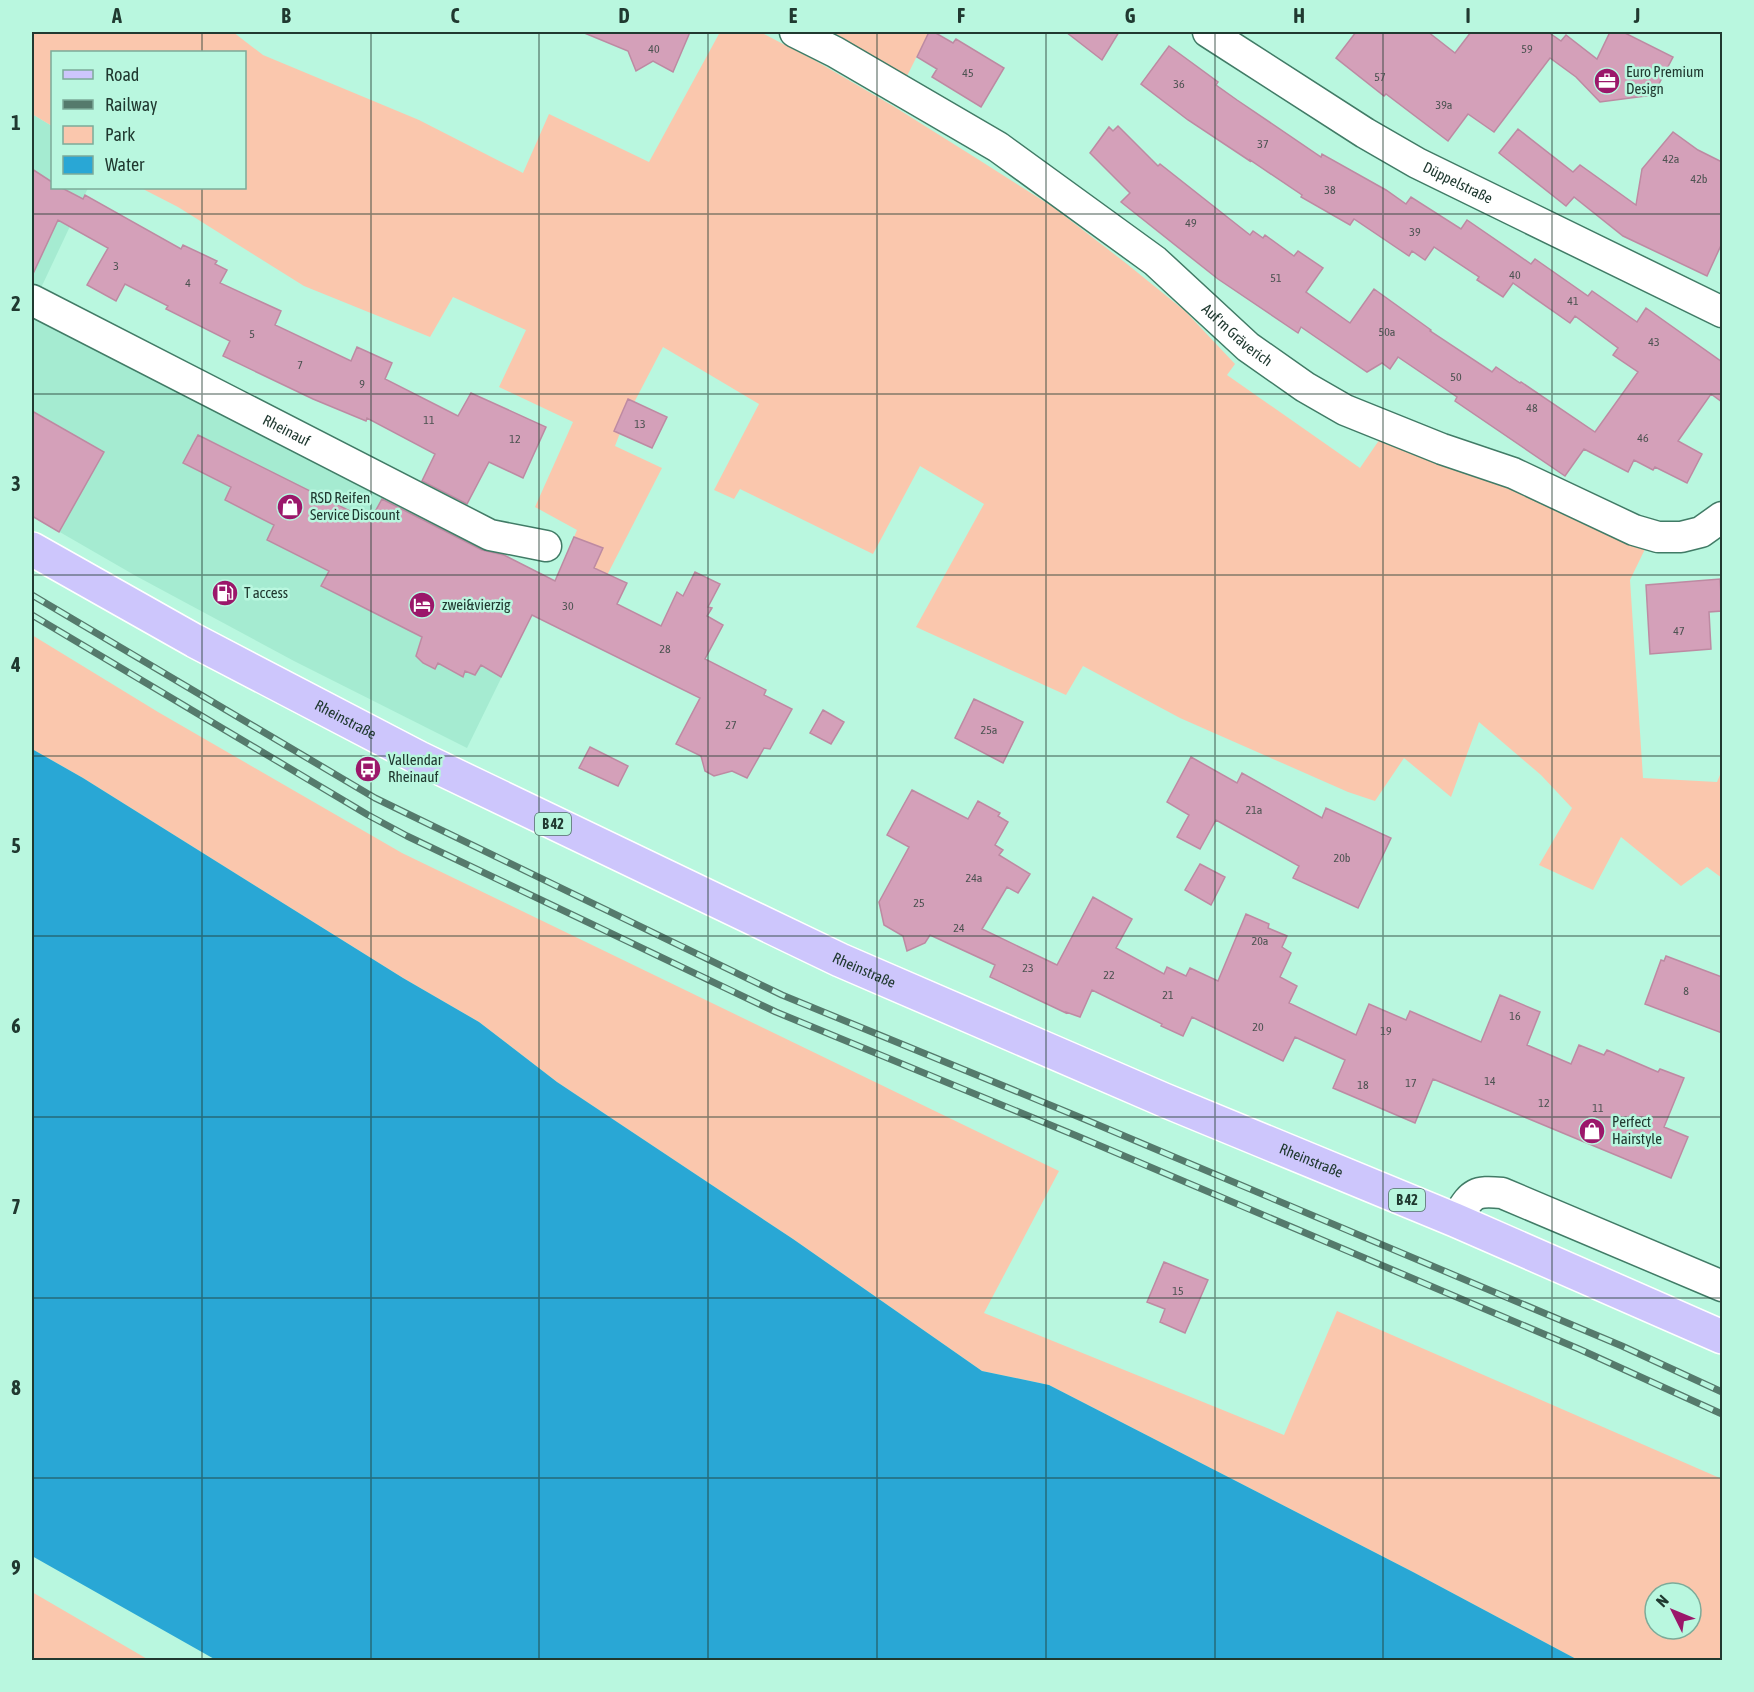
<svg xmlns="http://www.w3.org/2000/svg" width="1754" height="1692" font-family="'Asap Condensed',sans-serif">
  <rect width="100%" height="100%" fill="#b9f7df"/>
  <!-- built -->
  <path fill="#a5ebd1" d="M 32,114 L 52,126 L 52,188 L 88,188 L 40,290 L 32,286 Z
    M 32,314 L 550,578 L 467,748 L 294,661 L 136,576 L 32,516 Z"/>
  <!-- green -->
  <path fill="#fac7ad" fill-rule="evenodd" d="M 32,32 L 233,32 L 263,55 L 419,120 L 523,173 L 549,114 L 649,162 L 720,32 L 760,32 L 816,61 L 893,106 L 976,158 L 1053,207 L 1127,264 L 1185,311 L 1235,364 L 1227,375 L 1360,468 L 1384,433 C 1425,451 1467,467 1507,486 C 1553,508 1597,535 1646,547 L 1630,580 L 1643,778 L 1717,782 L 1722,770 L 1722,878 L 1707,867 L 1681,886 L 1621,837 L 1593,890 L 1539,865 L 1572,808 L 1541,775 L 1479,722 L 1451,797 L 1404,758 L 1375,801 L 1348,792 L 1180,718 L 1083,666 L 1066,695 L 916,627 L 984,504 L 920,466 L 873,554 L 740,489 L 734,499 L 714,490 L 759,404 L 663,347 L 625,420 L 615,446 L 662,468 L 601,587 L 561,568 L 577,530 L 535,507 L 573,422 L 499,387 L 526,330 L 453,297 L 430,337 L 304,286 L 178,207 L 141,188 L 244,188 L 244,52 L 52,52 L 52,126 L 32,114 Z
    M 827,32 L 929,32 L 906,78 Z
    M 32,635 L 158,712 L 402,853 L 1059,1171 L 984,1313 L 1284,1435 L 1337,1311 L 1722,1479 L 1722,1660 L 1578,1660 L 1413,1572 L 1049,1385 L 982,1371 L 793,1239 L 557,1082 L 479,1022 L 403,978 L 83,778 L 32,749 ZM 1655,1593 L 1691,1593 L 1691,1629 L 1655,1629 Z
    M 32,1592 L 149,1660 L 32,1660 Z"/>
  <!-- water -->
  <path fill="#29a7d5" d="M 32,749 L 83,778 L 403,978 L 479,1022 L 557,1082 L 793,1239 L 982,1371 L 1049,1385 L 1413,1572 L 1578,1660 L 216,1660 L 32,1556 Z"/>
  <!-- building -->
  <path fill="#d4a0b9" stroke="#bd8aa2" stroke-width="1.5" d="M 582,32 L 690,32 L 673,72 L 653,61 L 636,71 L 628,51 Z
    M 929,32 L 934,32 L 953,43 L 956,39 L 1004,68 L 981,107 L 932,77 L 937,69 L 917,57 Z
    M 1066,32 L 1119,32 L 1102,60 Z
    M 1356,32 L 1428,32 L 1455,53 L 1471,32 L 1548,32 L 1561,41 L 1566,35 L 1597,59 L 1610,32 L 1623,32 L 1673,57 L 1653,95 L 1600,102 L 1576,77 L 1550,58 L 1494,132 L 1468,114 L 1448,141 L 1386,94 L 1384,96 L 1336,58 Z
    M 1169,46 L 1218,82 L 1216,85 L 1237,100 L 1321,157 L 1322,154 L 1386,190 L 1406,204 L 1411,197 L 1461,229 L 1467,220 L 1531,264 L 1535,259 L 1588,296 L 1592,291 L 1637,322 L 1646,308 L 1722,362 L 1722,402 L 1711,394 L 1678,441 L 1702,454 L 1687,483 L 1655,467 L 1653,470 L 1634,460 L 1628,472 L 1584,449 L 1565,476 L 1455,401 L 1457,397 L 1398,357 L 1390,369 L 1382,363 L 1367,372 L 1301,327 L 1298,333 L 1218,279 L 1121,202 L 1130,193 L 1090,153 L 1109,127 L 1113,131 L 1118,126 L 1158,166 L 1160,164 L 1250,235 L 1253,231 L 1263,238 L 1265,235 L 1294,256 L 1298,251 L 1323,268 L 1306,292 L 1350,323 L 1374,289 L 1431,330 L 1430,331 L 1492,372 L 1496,367 L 1520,383 L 1521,382 L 1595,432 L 1638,372 L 1613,355 L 1618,348 L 1575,316 L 1570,323 L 1513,283 L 1503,297 L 1477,280 L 1479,277 L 1434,247 L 1425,260 L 1412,251 L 1409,256 L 1354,219 L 1350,225 L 1301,197 L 1302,195 L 1250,160 L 1250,161 L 1188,120 L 1141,84 Z
    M 1518,129 L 1573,172 L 1580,165 L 1636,205 L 1642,169 L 1673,132 L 1698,150 L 1722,162 L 1722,243 L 1707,276 L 1623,236 L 1574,197 L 1566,206 L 1499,153 Z
    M 32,169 L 52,182 L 52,188 L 62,188 L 83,199 L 85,195 L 181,249 L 183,245 L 217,261 L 215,264 L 227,270 L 220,283 L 281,311 L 275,325 L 351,361 L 357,347 L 392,363 L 385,379 L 458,416 L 471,393 L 546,427 L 523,478 L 489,462 L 467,504 L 422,481 L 435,454 L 367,418 L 366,421 L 313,399 L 223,356 L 230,341 L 166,309 L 168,306 L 125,284 L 116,301 L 87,285 L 108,248 L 58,220 L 32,276 Z
    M 628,399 L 667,417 L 652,448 L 614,431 Z
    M 32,411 L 104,452 L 59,532 L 32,516 Z
    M 198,435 L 370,521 L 382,499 L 482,550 L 504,555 L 555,581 L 574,537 L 603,548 L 594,568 L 627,583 L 617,604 L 661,626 L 677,592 L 683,596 L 695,572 L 720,584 L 708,607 L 712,608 L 707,616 L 723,625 L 705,659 L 766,690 L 764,695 L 792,709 L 770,749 L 764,748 L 747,778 L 732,771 L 714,776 L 705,771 L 701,756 L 676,744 L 700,698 L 532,615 L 501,677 L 481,665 L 475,675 L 465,671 L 463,677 L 438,663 L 435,669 L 423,663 L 416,656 L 422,637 L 321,586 L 329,571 L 267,540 L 274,525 L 225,500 L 231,487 L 183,463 Z
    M 1720,579 L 1722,611 L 1709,612 L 1711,649 L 1650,654 L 1646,585 Z
    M 974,699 L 1023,722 L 1003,763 L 955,738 Z
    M 823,710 L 844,722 L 831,744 L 810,733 Z
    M 590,747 L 628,766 L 618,786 L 579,768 Z
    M 1191,757 L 1237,783 L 1242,773 L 1322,818 L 1326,808 L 1391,838 L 1358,908 L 1293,878 L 1299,866 L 1216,820 L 1200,849 L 1177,837 L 1189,815 L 1167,802 Z
    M 912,790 L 968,819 L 978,801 L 1000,813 L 998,816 L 1008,822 L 995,845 L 1003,850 L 999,855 L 1030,874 L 1018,893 L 1007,887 L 982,929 L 1057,965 L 1093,897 L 1132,919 L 1116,948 L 1164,974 L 1167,967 L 1186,976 L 1190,968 L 1218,981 L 1246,914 L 1269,924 L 1268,928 L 1287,936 L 1282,947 L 1291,953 L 1280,977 L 1297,986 L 1289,1003 L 1356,1035 L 1369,1004 L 1406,1020 L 1410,1011 L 1481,1042 L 1500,995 L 1540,1012 L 1527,1045 L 1571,1064 L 1579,1045 L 1604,1055 L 1607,1050 L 1658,1072 L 1660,1069 L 1684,1078 L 1664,1127 L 1688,1137 L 1671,1178 L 1433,1079 L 1415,1123 L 1333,1088 L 1345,1060 L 1295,1037 L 1283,1061 L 1192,1017 L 1183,1036 L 1161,1026 L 1162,1024 L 1092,990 L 1080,1017 L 1066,1012 L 1066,1013 L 990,977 L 995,965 L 930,935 L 925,943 L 907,951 L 903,936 L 884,925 L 879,902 L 909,847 L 887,835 Z
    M 1200,864 L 1225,877 L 1211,905 L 1185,890 Z
    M 1666,956 L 1722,977 L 1722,1033 L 1645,1004 L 1661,960 L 1664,961 Z
    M 1164,1262 L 1208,1280 L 1185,1333 L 1160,1322 L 1165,1309 L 1147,1302 Z"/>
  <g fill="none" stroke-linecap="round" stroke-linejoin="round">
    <defs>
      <g id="street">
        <path id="s1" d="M 795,32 L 835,52 L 998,147 L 1155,261 L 1248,347 L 1305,387 L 1345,410 L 1442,449 L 1513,473 L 1634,530 L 1658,537 L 1681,537 L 1701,532 L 1722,517"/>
        <path id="s2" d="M 1208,32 L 1365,133 L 1417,163 L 1722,312"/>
        <path id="s3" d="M 32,300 L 490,535 L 546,546"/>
        <path d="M 1455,1220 C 1472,1195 1471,1190 1502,1193 L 1722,1286"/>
      </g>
      <g id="primary">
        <path id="s4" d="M 32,549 L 195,641 L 419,758 L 840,960 L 1164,1100 L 1455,1220 L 1722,1337"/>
      </g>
    </defs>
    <!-- street casing -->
    <use href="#street" stroke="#417b66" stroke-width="33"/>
    <!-- primary casing -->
    <use href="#primary" stroke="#fff" stroke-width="36"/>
    <!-- street -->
    <use href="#street" stroke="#fff" stroke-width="30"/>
    <!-- primary -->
    <use href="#primary" stroke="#cdc6fc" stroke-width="33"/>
    <defs>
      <path id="rail" d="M 32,595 L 375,798 L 782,995 L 1084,1119 L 1622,1346 L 1722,1392
        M 32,615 L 368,815 L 407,836 L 776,1012 L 1077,1136 L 1579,1349 L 1722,1414"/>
    </defs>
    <!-- rail casing -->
    <use href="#rail" stroke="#557a6c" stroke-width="7"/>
    <!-- rail -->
    <use href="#rail" stroke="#b9f7df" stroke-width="4.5" stroke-dasharray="14" stroke-linecap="butt"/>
  </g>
  <!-- grid -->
  <path fill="none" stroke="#203930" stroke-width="1.5" stroke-opacity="0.55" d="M 202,32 L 202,52M 371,32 L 371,1660M 539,32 L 539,1660M 708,32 L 708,1660M 877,32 L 877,1660M 1046,32 L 1046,1660M 1215,32 L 1215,1660M 1383,32 L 1383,1660M 1552,32 L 1552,1660M 202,188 L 202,1660M 32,214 L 1722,214M 32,394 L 1722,394M 32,575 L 1722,575M 32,756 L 1722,756M 32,936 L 1722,936M 32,1117 L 1722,1117M 32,1298 L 1722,1298M 32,1478 L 1722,1478"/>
  <!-- icons -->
  <defs>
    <symbol id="office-disc" viewBox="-11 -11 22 22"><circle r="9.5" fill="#9b176a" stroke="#b9f7df"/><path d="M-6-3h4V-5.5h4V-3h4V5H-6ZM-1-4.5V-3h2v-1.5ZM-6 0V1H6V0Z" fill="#fff"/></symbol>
    <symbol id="shop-disc" viewBox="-11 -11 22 22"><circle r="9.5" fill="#9b176a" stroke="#b9f7df"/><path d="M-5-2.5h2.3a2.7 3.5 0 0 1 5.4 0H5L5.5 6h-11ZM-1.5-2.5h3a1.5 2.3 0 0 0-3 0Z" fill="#fff"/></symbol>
    <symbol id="fuel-disc" viewBox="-11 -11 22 22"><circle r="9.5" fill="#9b176a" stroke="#b9f7df"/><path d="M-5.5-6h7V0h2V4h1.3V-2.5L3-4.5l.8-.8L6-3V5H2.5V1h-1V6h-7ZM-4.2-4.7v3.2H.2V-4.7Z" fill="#fff"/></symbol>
    <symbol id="hotel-disc" viewBox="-11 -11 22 22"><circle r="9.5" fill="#9b176a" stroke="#b9f7df"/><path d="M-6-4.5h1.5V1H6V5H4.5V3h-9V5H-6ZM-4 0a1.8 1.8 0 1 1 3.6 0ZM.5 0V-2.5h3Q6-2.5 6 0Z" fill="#fff"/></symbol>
    <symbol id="bus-disc" viewBox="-11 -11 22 22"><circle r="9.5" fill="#9b176a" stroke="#b9f7df"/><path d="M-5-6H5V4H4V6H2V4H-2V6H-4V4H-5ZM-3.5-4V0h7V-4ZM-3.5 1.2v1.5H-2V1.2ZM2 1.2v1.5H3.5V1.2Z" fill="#fff"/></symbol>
  </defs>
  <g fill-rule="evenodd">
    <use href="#office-disc" x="1592" y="66" width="30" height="30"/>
    <use href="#shop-disc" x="275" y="492" width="30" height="30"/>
    <use href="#fuel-disc" x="210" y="578" width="30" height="30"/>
    <use href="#hotel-disc" x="407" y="590" width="30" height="30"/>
    <use href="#bus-disc" x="353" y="754" width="30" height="30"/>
    <use href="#shop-disc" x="1577" y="1116" width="30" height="30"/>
  </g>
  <g text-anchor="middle" stroke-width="5" stroke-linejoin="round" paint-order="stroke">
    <!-- number labels -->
    <g font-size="12" fill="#4d5352">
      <text x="654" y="53">40</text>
      <text x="1527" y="53">59</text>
      <text x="968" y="77">45</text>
      <text x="1380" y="81">57</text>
      <text x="1179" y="88">36</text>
      <text x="1444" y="109">39a</text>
      <text x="1263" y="148">37</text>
      <text x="1671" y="163">42a</text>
      <text x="1699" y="183">42b</text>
      <text x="1330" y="194">38</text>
      <text x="1191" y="227">49</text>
      <text x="1415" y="236">39</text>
      <text x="116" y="270">3</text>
      <text x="1515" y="279">40</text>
      <text x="1276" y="282">51</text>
      <text x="188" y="287">4</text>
      <text x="1573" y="305">41</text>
      <text x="1387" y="336">50a</text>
      <text x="252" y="338">5</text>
      <text x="1654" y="346">43</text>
      <text x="300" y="369">7</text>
      <text x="1456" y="381">50</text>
      <text x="362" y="388">9</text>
      <text x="1532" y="412">48</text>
      <text x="429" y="424">11</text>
      <text x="640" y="428">13</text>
      <text x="1643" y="442">46</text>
      <text x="515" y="443">12</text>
      <text x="568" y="610">30</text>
      <text x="1679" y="635">47</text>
      <text x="665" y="653">28</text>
      <text x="731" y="729">27</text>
      <text x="989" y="734">25a</text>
      <text x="1254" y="814">21a</text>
      <text x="1342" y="862">20b</text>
      <text x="974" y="882">24a</text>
      <text x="919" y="907">25</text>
      <text x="959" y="932">24</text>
      <text x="1260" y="945">20a</text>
      <text x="1028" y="972">23</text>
      <text x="1109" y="979">22</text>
      <text x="1686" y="995">8</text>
      <text x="1168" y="999">21</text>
      <text x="1515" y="1020">16</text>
      <text x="1258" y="1031">20</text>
      <text x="1386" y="1035">19</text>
      <text x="1490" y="1085">14</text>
      <text x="1411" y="1087">17</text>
      <text x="1363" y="1089">18</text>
      <text x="1544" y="1107">12</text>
      <text x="1598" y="1112">11</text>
      <text x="1178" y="1295">15</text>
    </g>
    <!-- shield labels -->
    <g fill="#b9f7df" stroke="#4e7264" stroke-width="1.5">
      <rect x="535" y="813" width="36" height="22" rx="4.5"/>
      <rect x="1389" y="1189" width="36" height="22" rx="4.5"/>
    </g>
    <g font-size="14" font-weight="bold" fill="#203930">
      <text x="553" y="829">B 42</text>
      <text x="1407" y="1205">B 42</text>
    </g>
    <!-- poi labels -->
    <g font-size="15" fill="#203930" stroke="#b9f7df" text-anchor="start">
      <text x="1626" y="77">Euro Premium<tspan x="1626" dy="17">Design</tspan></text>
      <text x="310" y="503">RSD Reifen<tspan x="310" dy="17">Service Discount</tspan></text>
      <text x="244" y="598">T access</text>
      <text x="442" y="610">zwei&amp;vierzig</text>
      <text x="388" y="765">Vallendar<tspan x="388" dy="17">Rheinauf</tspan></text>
      <text x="1612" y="1127">Perfect<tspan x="1612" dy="17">Hairstyle</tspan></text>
    </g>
    <!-- street labels -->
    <g font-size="15" fill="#203930" stroke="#b9f7df">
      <text dy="5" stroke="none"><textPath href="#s2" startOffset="292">Düppelstraße</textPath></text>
      <text dy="5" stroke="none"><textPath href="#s1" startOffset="538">Auf'm Gräverich</textPath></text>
      <text dy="5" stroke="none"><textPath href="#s3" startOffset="286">Rheinauf</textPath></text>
      <text dy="5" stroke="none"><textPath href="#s4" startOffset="357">Rheinstraße</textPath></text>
      <text dy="5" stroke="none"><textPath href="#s4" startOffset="933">Rheinstraße</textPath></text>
      <text dy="5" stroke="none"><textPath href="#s4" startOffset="1419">Rheinstraße</textPath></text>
    </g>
  </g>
  <!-- border -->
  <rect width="1754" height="1692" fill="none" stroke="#b9f7df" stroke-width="66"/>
  <!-- legend -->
  <rect x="51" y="51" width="195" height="138" fill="#b9f7df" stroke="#7cab99" stroke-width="1.5"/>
  <rect x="63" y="70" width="30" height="9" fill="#cdc6fc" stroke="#7cab99" stroke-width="1.5"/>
  <text x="105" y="81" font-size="18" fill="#203930">Road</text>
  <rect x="63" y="100" width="30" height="9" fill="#557a6c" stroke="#7cab99" stroke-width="1.5"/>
  <text x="105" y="111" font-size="18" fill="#203930">Railway</text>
  <rect x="63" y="126" width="30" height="18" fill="#fac7ad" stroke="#7cab99" stroke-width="1.5"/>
  <text x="105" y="141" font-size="18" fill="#203930">Park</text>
  <rect x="63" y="156" width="30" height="18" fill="#29a7d5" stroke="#7cab99" stroke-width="1.5"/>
  <text x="105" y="171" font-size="18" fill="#203930">Water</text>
  <!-- north arrow -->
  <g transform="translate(1673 1611) rotate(313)"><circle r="28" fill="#b9f7df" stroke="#7cab99" stroke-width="1.5"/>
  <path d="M0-4.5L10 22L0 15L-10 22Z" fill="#9b176a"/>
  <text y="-9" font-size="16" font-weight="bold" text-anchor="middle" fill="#203930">N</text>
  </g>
  <rect x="33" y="33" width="1688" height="1626" fill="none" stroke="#203930" stroke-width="2"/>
  <g font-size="20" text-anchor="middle" font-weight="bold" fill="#203930">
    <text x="117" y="23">A</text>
    <text x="286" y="23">B</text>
    <text x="455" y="23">C</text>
    <text x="624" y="23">D</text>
    <text x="793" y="23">E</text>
    <text x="961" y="23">F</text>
    <text x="1130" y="23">G</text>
    <text x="1299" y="23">H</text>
    <text x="1468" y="23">I</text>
    <text x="1637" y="23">J</text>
    <text x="16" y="130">1</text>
    <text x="16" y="311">2</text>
    <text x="16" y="491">3</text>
    <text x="16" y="672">4</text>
    <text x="16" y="853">5</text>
    <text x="16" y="1033">6</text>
    <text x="16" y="1214">7</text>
    <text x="16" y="1395">8</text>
    <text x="16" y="1575">9</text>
  </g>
</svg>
